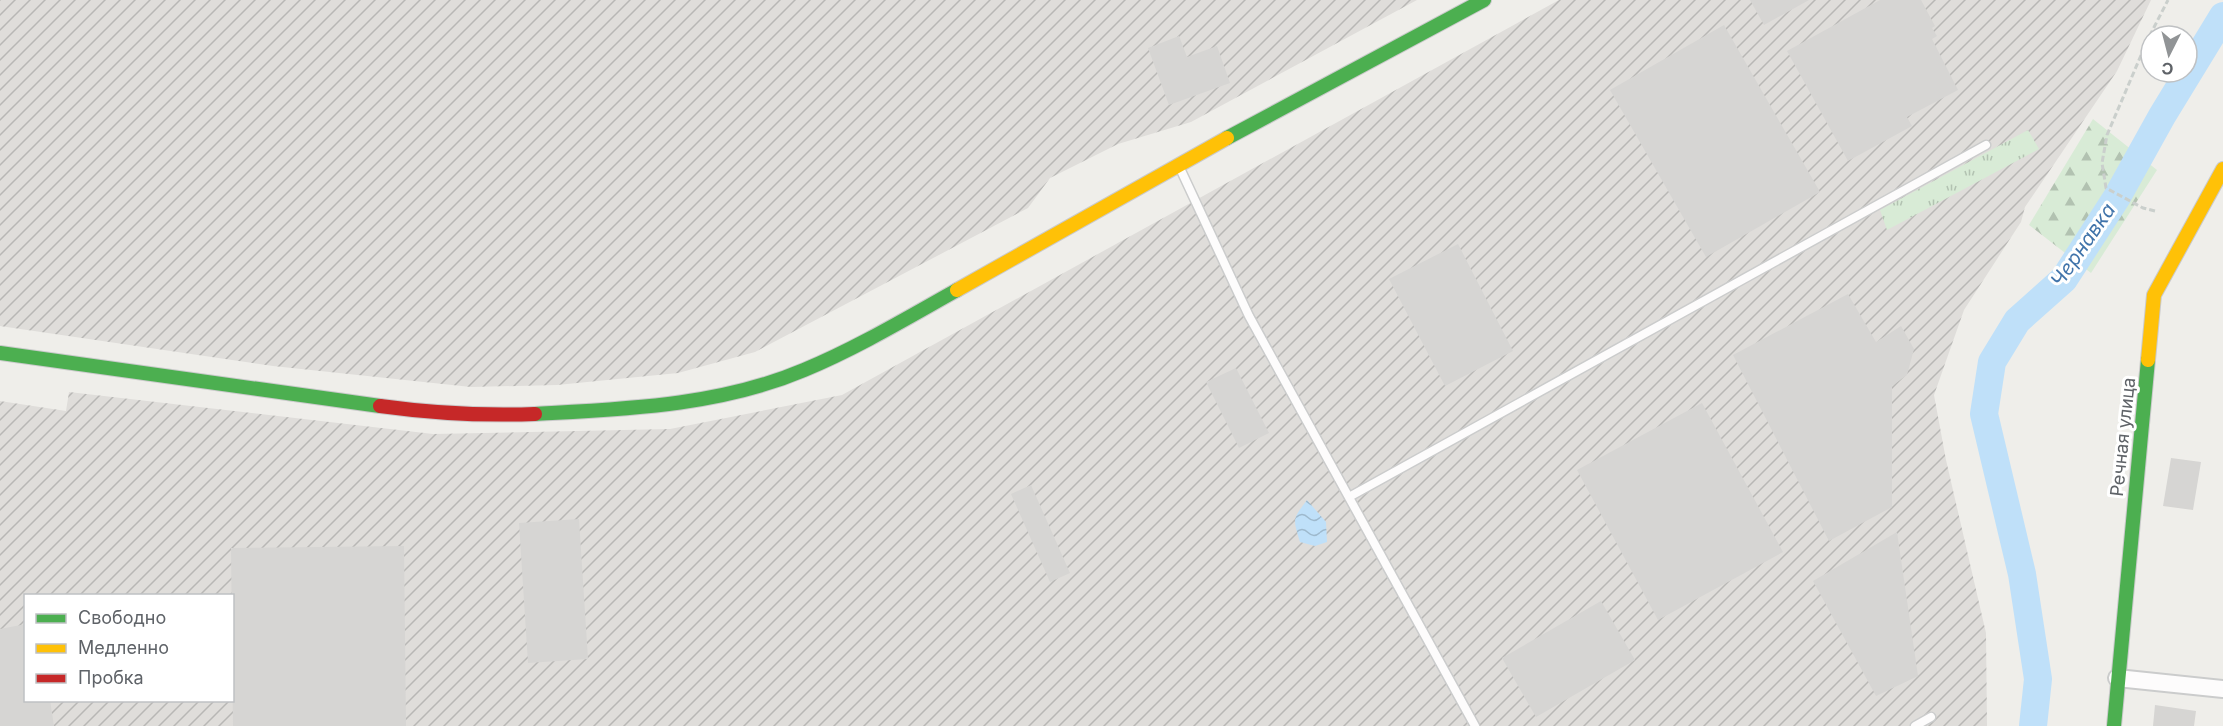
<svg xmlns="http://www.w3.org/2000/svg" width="2223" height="726" font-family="Inter,sans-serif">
  <defs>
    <pattern id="industrial-furrows" width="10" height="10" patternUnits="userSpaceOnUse" patternTransform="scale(1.5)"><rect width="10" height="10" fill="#dfddda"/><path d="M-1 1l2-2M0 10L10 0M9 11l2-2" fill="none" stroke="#b8b7b5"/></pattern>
    <pattern id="grass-tufts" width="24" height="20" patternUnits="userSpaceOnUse" patternTransform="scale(1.5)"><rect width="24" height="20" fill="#d8ebd6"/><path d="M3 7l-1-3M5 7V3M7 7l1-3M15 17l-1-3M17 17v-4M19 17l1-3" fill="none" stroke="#b2c2b1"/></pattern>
    <pattern id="forest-firs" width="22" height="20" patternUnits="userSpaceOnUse" patternTransform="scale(1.5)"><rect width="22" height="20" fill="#d8ebd6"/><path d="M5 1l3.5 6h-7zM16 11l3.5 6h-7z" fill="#b2c2b1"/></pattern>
    <pattern id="water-waves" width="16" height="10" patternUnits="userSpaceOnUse" patternTransform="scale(1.5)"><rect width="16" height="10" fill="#bfe0f9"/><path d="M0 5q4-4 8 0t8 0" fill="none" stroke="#9eb9cd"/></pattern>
  </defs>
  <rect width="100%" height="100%" fill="#efeeea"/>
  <!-- industrial -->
  <path fill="url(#industrial-furrows)" fill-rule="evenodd" d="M 0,0 L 1417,0 L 1191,122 L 1118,144 L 1050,178 L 1028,208 L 755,352 L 678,373 L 557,385 L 471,387 L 273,366 L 0,326 Z
    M 1559,0 L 2151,0 L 2117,71 L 2025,207 L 2021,222 L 1964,310 L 1934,395 L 1946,460 L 1986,633 L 1987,726 L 0,726 L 0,401 L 66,411 L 69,392 L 433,434 L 670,429 L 842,395 ZM 26,596 L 232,596 L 232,700 L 26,700 Z"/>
  <!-- grass -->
  <path fill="url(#grass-tufts)" d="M 2028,130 L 2039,149 L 1887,230 L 1880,210 Z"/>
  <!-- forest -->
  <path fill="url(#forest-firs)" d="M 2093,119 L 2157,170 L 2091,273 L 2029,225 Z"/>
  <!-- water -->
  <path fill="url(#water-waves)" d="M 1307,500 L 1326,522 L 1327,542 L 1315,546 L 1300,542 C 1293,518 1292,520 1307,500 Z"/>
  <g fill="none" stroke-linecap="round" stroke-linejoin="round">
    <!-- river -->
    <path stroke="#bfe0f9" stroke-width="28" d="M 2033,726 L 2038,679 L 2022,574 L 1984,414 L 1992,362 L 2017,321 L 2064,279 L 2117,197 L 2162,116 L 2223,16"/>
  </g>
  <!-- building -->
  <path fill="#d6d5d3" d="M 1750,0 L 1809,0 L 1764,25 Z
    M 1880,0 L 1921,0 L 1935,26 L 1932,28 L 1937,36 L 1932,39 L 1958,90 L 1907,117 L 1912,126 L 1848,161 L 1787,51 Z
    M 1724,25 L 1820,192 L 1706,257 L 1610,90 Z
    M 1179,36 L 1187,57 L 1217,46 L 1230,83 L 1169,105 L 1148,48 Z
    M 1458,244 L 1513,351 L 1445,386 L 1389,279 Z
    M 1848,294 L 1876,342 L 1901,326 L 1914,349 L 1907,375 L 1892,386 L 1892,507 L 1829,541 L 1733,355 Z
    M 1236,368 L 1269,433 L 1239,448 L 1206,382 Z
    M 1702,403 L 1783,552 L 1658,620 L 1577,470 Z
    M 2171,458 L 2201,462 L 2193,510 L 2163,506 Z
    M 1031,485 L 1070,573 L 1050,582 L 1011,494 Z
    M 579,519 L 588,659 L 528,663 L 519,523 Z
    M 1897,532 L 1918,676 L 1876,696 L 1813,581 Z
    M 404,546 L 406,726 L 233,726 L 231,548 Z
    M 1601,601 L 1635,660 L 1536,717 L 1502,658 Z
    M 26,624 L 26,700 L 50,700 L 54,726 L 0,726 L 0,629 Z
    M 2155,705 L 2196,711 L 2194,726 L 2153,726 Z"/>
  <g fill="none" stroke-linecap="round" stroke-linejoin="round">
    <defs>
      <path id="lane" d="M 1178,164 L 1249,316 L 1475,726
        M 1349,497 L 1986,145
        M 1915,726 L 1931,717"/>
      <path id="street" d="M 2117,678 L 2223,689"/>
      <path id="fast" d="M 1227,138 L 1484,0
        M 0,353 L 380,406
        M 535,414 C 625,409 719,406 804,370 C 857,348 907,318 957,290
        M 2114,726 L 2148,360"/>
      <path id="slow" d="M 957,290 L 1227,138
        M 2148,360 L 2154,295 L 2223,169"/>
      <path id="jam" d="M 380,406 C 431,413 483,416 535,414"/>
    </defs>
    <!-- lane casing -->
    <use href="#lane" stroke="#cbcccc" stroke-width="11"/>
    <!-- street casing -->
    <use href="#street" stroke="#cbcccc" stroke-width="20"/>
    <!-- fast casing -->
    <use href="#fast" stroke="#cacacb" stroke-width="16"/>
    <!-- slow casing -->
    <use href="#slow" stroke="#cacacb" stroke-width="16"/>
    <!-- jam casing -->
    <use href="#jam" stroke="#cacacb" stroke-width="16"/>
    <!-- path -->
    <path stroke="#cacfcc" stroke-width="3" stroke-dasharray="6 3" stroke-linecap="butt" d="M 2155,211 L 2143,208 L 2106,188 L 2102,163 L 2107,135 L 2148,39 L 2168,0"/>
    <!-- lane -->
    <use href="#lane" stroke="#fdfcfc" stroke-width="8"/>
    <!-- street -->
    <use href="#street" stroke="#fdfcfc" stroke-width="16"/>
    <!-- fast -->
    <use href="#fast" stroke="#4caf50" stroke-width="14"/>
    <!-- slow -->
    <use href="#slow" stroke="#ffc107" stroke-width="14"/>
    <!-- jam -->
    <use href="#jam" stroke="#c62828" stroke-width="14"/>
  </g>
  <g text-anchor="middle" stroke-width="6" stroke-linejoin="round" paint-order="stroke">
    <!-- street labels -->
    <g font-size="18" fill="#5f6368" stroke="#fff">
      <text transform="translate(2123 437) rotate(-84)" y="6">Речная улица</text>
    </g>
    <!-- water labels -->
    <g font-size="20" font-style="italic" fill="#4174aa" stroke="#fff">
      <text transform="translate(2083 245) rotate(-55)" y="7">Чернавка</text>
    </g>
  </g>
  <!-- legend -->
  <rect x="24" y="594" width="210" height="108" fill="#ffffff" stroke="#bfc1c3" stroke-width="1.5"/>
  <rect x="36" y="614" width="30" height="9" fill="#4caf50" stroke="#bfc1c3" stroke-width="1.5"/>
  <text x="78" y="624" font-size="18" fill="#5f6368">Свободно</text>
  <rect x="36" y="644" width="30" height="9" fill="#ffc107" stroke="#bfc1c3" stroke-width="1.5"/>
  <text x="78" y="654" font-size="18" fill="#5f6368">Медленно</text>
  <rect x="36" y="674" width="30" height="9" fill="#c62828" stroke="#bfc1c3" stroke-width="1.5"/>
  <text x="78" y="684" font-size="18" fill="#5f6368">Пробка</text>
  <!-- north arrow -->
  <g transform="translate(2169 54) rotate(186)"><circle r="28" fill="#ffffff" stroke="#bfc1c3" stroke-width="1.5"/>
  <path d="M0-4.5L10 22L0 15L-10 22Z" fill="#919496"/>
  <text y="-9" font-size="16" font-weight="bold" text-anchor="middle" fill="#5f6368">С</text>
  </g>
</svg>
